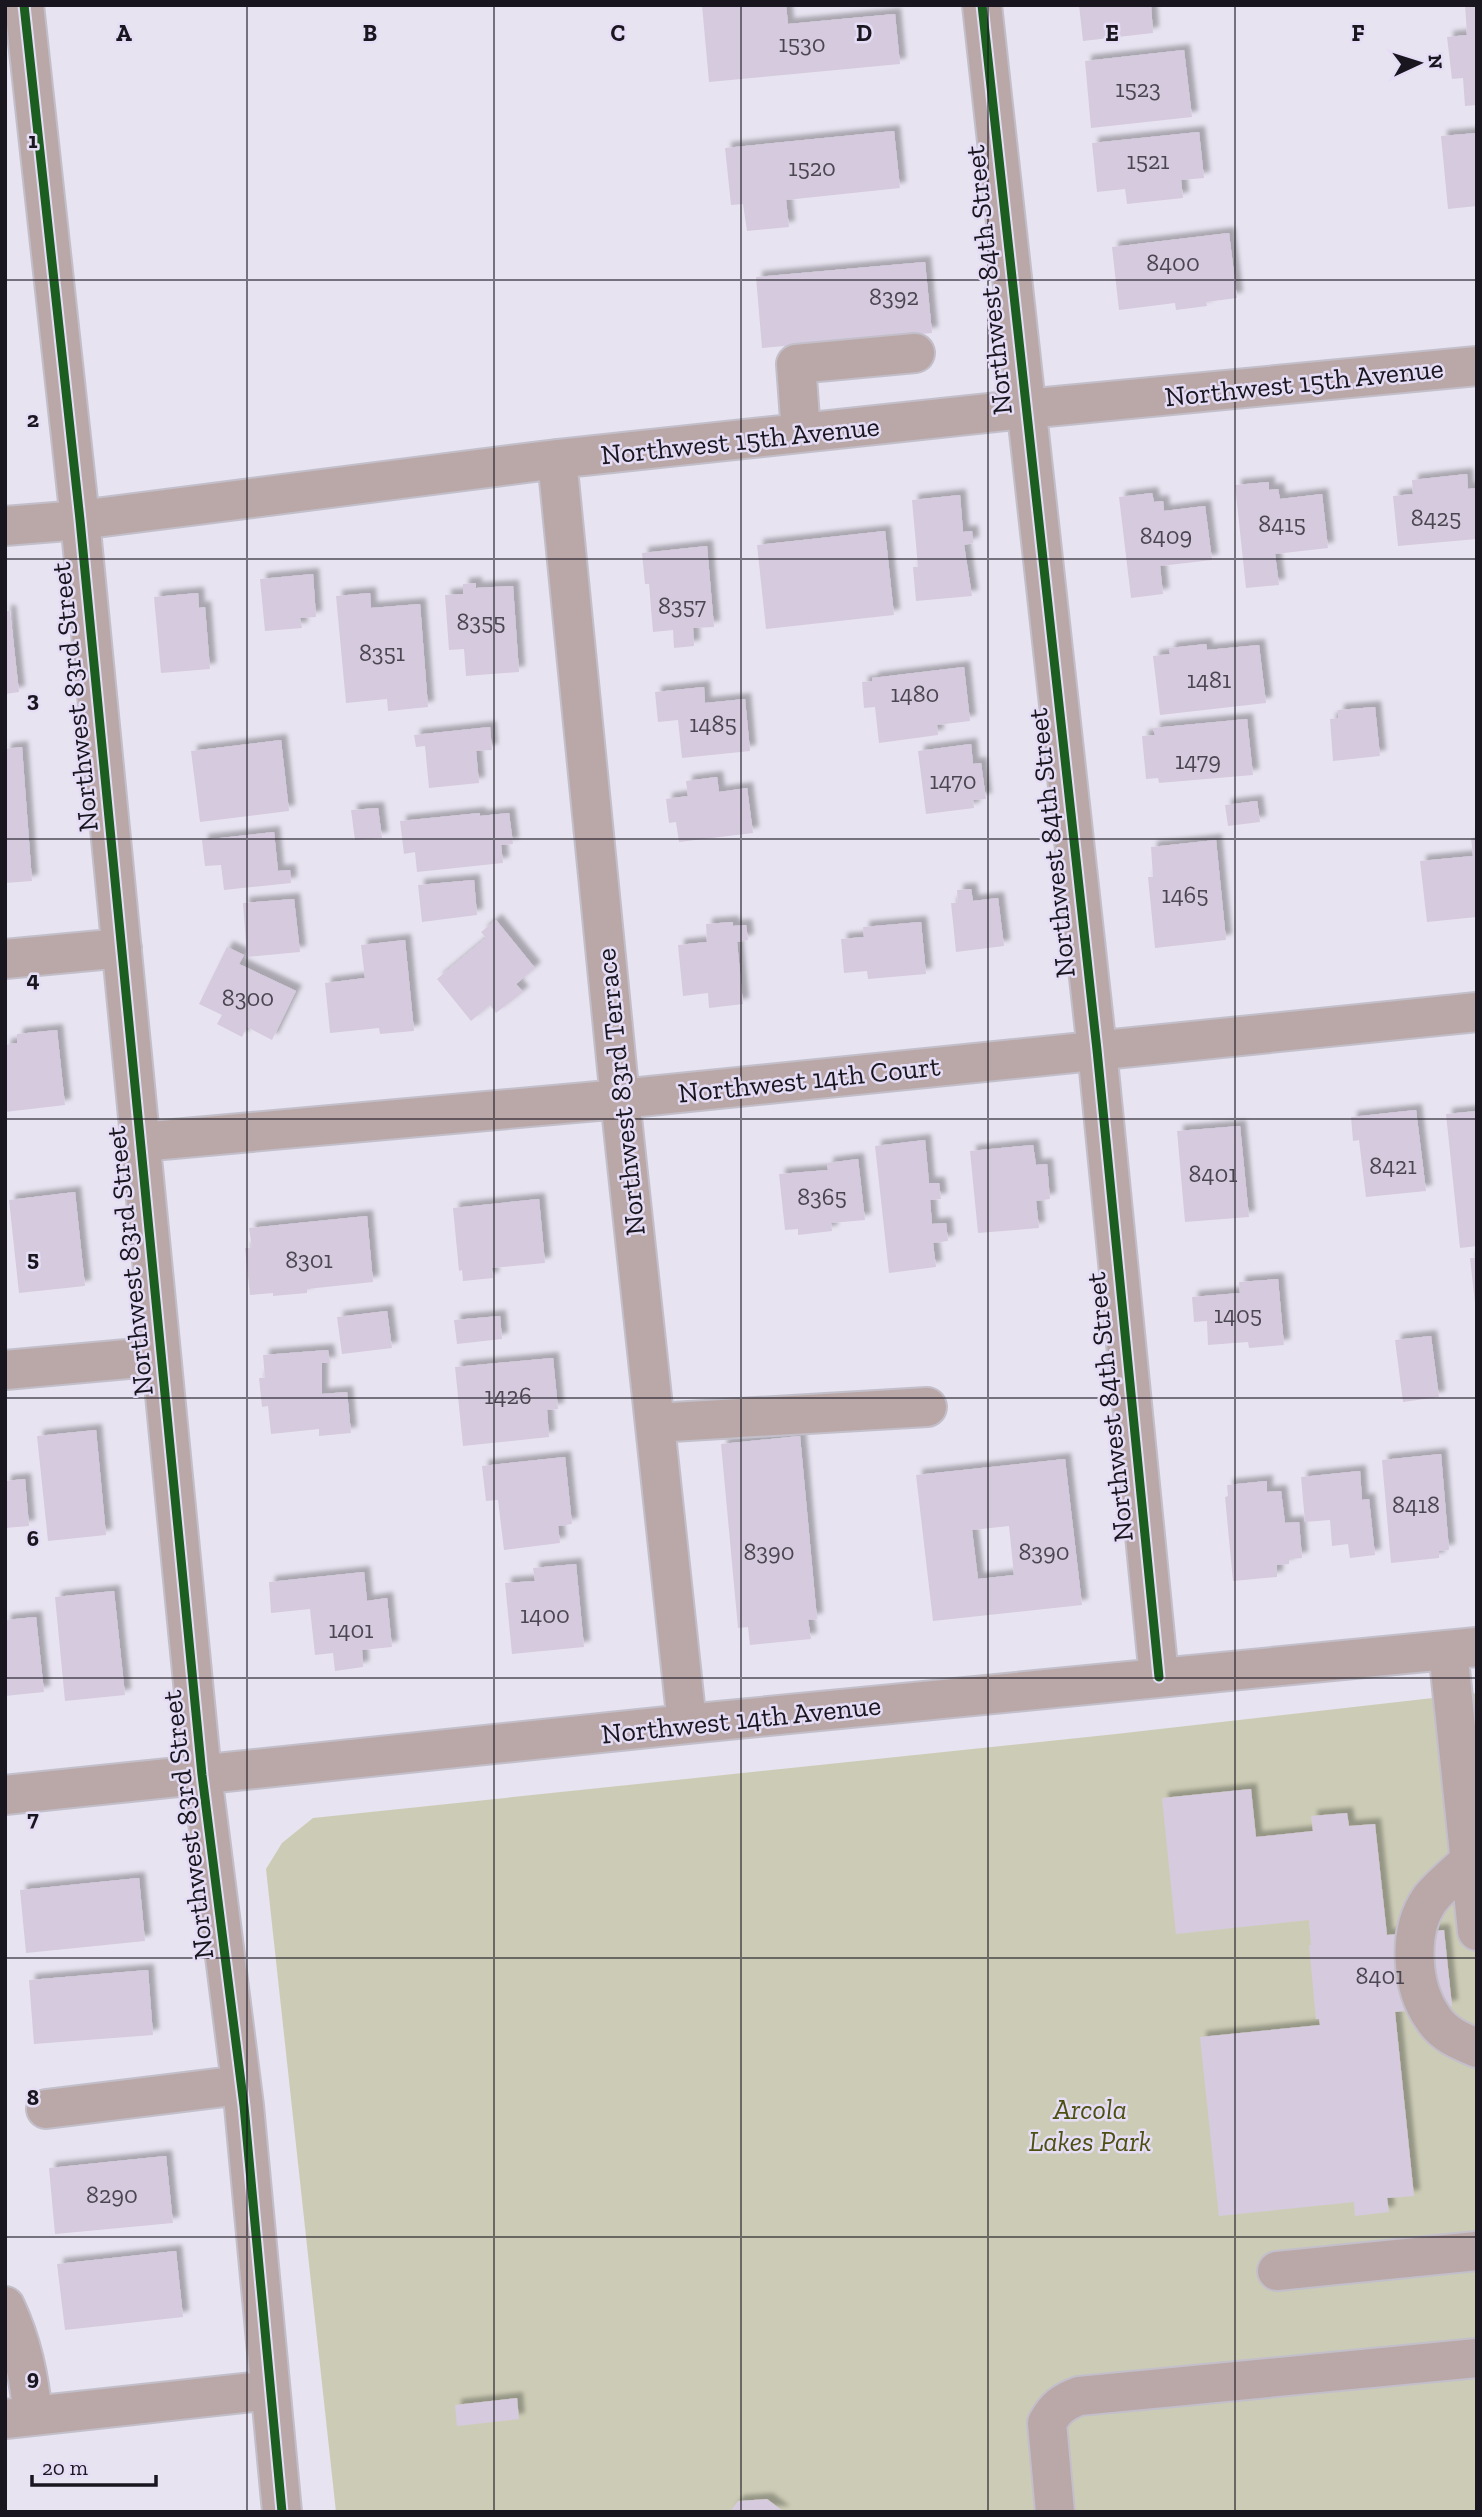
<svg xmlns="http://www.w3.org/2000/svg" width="1482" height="2517" font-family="'Zilla Slab',serif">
  <defs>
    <filter id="shadow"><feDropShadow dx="6" dy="-6" stdDeviation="2" flood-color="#0004"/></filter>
  </defs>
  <rect width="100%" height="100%" fill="#e7e3f0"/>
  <!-- green -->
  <path fill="#ccccb6" d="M 1477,1693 L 1477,2512 L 336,2512 L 266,1869 L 282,1843 L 313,1818 L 1116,1734 Z"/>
  <!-- building -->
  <path fill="#d6cbde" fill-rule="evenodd" filter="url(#shadow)" d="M 702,5 L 786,5 L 788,24 L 895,14 L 900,64 L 709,82 Z
    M 1079,5 L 1151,5 L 1153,33 L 1083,41 Z
    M 1465,5 L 1477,5 L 1477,105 L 1465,106 L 1463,78 L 1452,79 L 1447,37 L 1467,35 Z
    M 1184,50 L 1192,117 L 1091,128 L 1085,61 Z
    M 894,131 L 900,188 L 786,200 L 789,227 L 747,231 L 743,204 L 731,205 L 725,148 Z
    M 1199,132 L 1204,178 L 1181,180 L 1183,198 L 1127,204 L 1125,189 L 1097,192 L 1092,143 Z
    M 1477,133 L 1477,206 L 1448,209 L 1441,136 Z
    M 1229,233 L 1237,298 L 1206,302 L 1207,306 L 1176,310 L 1175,303 L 1119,310 L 1112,247 Z
    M 925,262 L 932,333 L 762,348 L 756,277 Z
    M 1467,474 L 1468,489 L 1477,488 L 1477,539 L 1398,546 L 1393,496 L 1413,494 L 1412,480 Z
    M 1269,482 L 1269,490 L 1278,489 L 1280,499 L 1322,494 L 1328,548 L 1275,554 L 1279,585 L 1246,588 L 1235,485 Z
    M 1152,493 L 1154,502 L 1163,501 L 1164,511 L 1205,506 L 1212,560 L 1160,566 L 1163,594 L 1131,598 L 1119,497 Z
    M 960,495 L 963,532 L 972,531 L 973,543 L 964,545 L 972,596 L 916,601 L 913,567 L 918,567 L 912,500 Z
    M 885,531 L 894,615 L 766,629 L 757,545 Z
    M 707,546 L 714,627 L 693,628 L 694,646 L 674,648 L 673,630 L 653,632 L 649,584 L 645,584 L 642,553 Z
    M 313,574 L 316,617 L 300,618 L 302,628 L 265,631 L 260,579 Z
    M 476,583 L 476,588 L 513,586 L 519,672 L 466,676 L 464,649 L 449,650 L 445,595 L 463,594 L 463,584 Z
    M 198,593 L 199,608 L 205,607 L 210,669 L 161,673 L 154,597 Z
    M 370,593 L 371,608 L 420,604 L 428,707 L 388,711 L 387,699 L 346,703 L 336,596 Z
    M 5,611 L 10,611 L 19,692 L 5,694 Z
    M 1206,644 L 1207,650 L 1259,645 L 1266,703 L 1160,715 L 1153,656 L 1170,654 L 1169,648 Z
    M 964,667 L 970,721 L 937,725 L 938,735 L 879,743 L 875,707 L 864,708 L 862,682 L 872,681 L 872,678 Z
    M 704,687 L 705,703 L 745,699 L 750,751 L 682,758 L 678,720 L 658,722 L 655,692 Z
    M 1375,707 L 1380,756 L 1333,761 L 1330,719 L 1338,718 L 1338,710 Z
    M 1247,719 L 1253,775 L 1159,783 L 1158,778 L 1146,779 L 1142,736 L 1155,735 L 1153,728 Z
    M 490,727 L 492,750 L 476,751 L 479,783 L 429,788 L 425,746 L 416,747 L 414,735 Z
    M 281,740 L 289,811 L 200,822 L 191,751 Z
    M 971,744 L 973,764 L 981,763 L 986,799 L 973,800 L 974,808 L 926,814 L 918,751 Z
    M 22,747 L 32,881 L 5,883 L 5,749 Z
    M 717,777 L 719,792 L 747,788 L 753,833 L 679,842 L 676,822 L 669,823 L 666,799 L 688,796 L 686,781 Z
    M 1257,801 L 1260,822 L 1228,826 L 1225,805 Z
    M 378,808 L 382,838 L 355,840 L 351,810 Z
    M 480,813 L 480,816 L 509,813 L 513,844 L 501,845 L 503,863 L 417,872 L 415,852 L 404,854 L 400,821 Z
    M 274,832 L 278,871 L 290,870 L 291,883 L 224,890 L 221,865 L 205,866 L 202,840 Z
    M 1477,837 L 1477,917 L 1427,922 L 1420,861 L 1473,856 L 1471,838 Z
    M 1216,840 L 1226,940 L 1155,948 L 1148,877 L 1153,877 L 1151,847 Z
    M 474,880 L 477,915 L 422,922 L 418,885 Z
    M 971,889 L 973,901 L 998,898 L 1004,946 L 956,952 L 951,903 L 958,903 L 957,890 Z
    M 294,899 L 300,952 L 247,957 L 243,903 Z
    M 496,920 L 535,968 L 516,984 L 523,992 L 496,1013 L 490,1005 L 471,1021 L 437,979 L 486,938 L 481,932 Z
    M 733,922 L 733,926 L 746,925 L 748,940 L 737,942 L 743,1004 L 709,1008 L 708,993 L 683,996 L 678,945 L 707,942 L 706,924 Z
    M 921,922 L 926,974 L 868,979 L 867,971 L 844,973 L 841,939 L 864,937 L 863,927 Z
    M 405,940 L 414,1031 L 380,1034 L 379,1028 L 330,1033 L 325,983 L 365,978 L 361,945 Z
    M 227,947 L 244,955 L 239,964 L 296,991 L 272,1040 L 247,1027 L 242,1037 L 217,1024 L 222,1015 L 199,1004 Z
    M 57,1030 L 65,1105 L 5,1112 L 5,1045 L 17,1043 L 17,1034 Z
    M 1416,1110 L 1426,1191 L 1366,1197 L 1359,1140 L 1353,1141 L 1351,1117 Z
    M 1477,1111 L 1477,1246 L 1460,1248 L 1446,1114 Z
    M 1240,1126 L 1249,1217 L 1185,1222 L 1177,1131 Z
    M 925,1140 L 929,1183 L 939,1183 L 941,1199 L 930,1200 L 932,1224 L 946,1223 L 948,1241 L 933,1243 L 936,1267 L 889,1273 L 875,1146 Z
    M 1033,1145 L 1036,1165 L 1047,1164 L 1050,1199 L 1036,1201 L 1039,1228 L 978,1233 L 970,1151 Z
    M 858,1159 L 865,1220 L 831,1223 L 832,1231 L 798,1235 L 798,1229 L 785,1230 L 779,1174 L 828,1170 L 827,1163 Z
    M 75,1192 L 85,1286 L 19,1293 L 9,1200 Z
    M 539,1199 L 545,1263 L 492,1268 L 493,1278 L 463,1281 L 462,1270 L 459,1271 L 453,1208 Z
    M 367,1216 L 373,1282 L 307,1289 L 307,1293 L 273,1296 L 273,1293 L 250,1295 L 245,1248 L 252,1248 L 249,1228 Z
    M 1470,1258 L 1477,1258 L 1477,1303 L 1475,1303 Z
    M 1278,1279 L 1284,1345 L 1249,1348 L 1248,1342 L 1208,1345 L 1207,1321 L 1194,1322 L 1192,1297 L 1240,1293 L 1239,1282 Z
    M 387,1311 L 392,1348 L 342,1354 L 337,1317 Z
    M 500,1316 L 502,1339 L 457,1344 L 454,1320 Z
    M 1431,1336 L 1439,1397 L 1403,1402 L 1395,1340 Z
    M 328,1350 L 330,1363 L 322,1363 L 322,1394 L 347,1392 L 351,1433 L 319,1436 L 319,1429 L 271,1434 L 268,1406 L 262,1407 L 259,1378 L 265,1378 L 263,1355 Z
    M 553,1358 L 558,1409 L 547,1410 L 549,1437 L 463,1446 L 455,1367 Z
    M 96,1430 L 106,1535 L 48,1541 L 37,1436 Z
    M 800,1436 L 817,1619 L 808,1620 L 811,1639 L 750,1645 L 748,1627 L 738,1628 L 721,1444 Z
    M 1441,1454 L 1449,1550 L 1439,1551 L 1439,1558 L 1391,1563 L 1382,1460 Z
    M 565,1457 L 572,1524 L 558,1526 L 560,1543 L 504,1550 L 498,1500 L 486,1501 L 482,1466 Z
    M 1065,1459 L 1082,1605 L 933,1621 L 916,1475 ZM 1009,1526 L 1014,1575 L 978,1579 L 972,1530 Z
    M 1360,1471 L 1362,1500 L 1369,1499 L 1375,1555 L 1350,1558 L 1348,1544 L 1332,1546 L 1330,1520 L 1305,1522 L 1301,1477 Z
    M 25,1479 L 29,1526 L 5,1528 L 5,1481 Z
    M 1267,1481 L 1267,1492 L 1281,1491 L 1285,1523 L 1299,1522 L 1302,1558 L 1289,1559 L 1289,1564 L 1277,1565 L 1277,1577 L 1233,1581 L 1225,1497 L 1228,1496 L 1227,1485 Z
    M 576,1564 L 584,1647 L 512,1654 L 505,1583 L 535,1581 L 533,1568 Z
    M 364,1572 L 367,1601 L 387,1598 L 392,1647 L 362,1650 L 363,1667 L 335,1671 L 333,1653 L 315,1655 L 310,1609 L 271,1613 L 269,1582 Z
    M 114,1591 L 125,1695 L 65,1701 L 55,1597 Z
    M 36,1617 L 44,1692 L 5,1696 L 5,1620 Z
    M 1251,1789 L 1256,1837 L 1313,1831 L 1311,1816 L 1347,1813 L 1349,1826 L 1375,1824 L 1387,1935 L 1444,1930 L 1452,2006 L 1395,2012 L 1414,2196 L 1387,2198 L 1389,2212 L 1355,2216 L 1354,2202 L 1219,2216 L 1200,2037 L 1320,2025 L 1319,2019 L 1316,2019 L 1309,1945 L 1311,1945 L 1309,1920 L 1176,1934 L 1162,1798 Z
    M 139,1878 L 145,1941 L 26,1953 L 20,1890 Z
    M 148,1970 L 153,2035 L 34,2044 L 29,1980 Z
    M 166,2156 L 173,2223 L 55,2234 L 49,2168 Z
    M 176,2251 L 183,2317 L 65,2330 L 57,2264 Z
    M 517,2398 L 519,2419 L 457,2426 L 455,2405 Z
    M 767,2499 L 784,2512 L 730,2512 L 738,2501 Z"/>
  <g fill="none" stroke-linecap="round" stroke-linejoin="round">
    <defs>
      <path id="minor" d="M 24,5 L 80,520 L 202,1775 L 244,2106 L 282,2512
        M 982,5 L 1097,1050 L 1159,1677
        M 801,433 L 796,364 L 915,353
        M 557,459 L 620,1099 L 687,1724
        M 5,526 L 80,520 L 557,459 L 1025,409 L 1477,366
        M 5,959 L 122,948
        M 140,1142 L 620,1099 L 1477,1012
        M 5,1370 L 161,1356
        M 655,1423 L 927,1407
        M 1448,1650 L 1477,1931
        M 5,1795 L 687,1724 L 1477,1647
        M 1469,1861 C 1457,1873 1441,1885 1430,1899 C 1407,1931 1411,1987 1433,2018 C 1443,2034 1460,2041 1477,2048
        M 46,2109 L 241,2085
        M 1277,2271 L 1477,2251
        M 5,2306 C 22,2342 29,2377 33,2416
        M 5,2419 L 270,2390
        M 1055,2512 L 1047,2423 C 1055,2408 1063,2402 1079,2396 L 1477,2358"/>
    </defs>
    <!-- minor casing -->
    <use href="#minor" stroke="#c3bfca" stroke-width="42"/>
    <!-- minor -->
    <use href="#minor" stroke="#baa8a8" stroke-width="38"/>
    <defs>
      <path id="cycleway" d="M 24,5 L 80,520 L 202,1775 L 244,2106 L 282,2512
        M 982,5 L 1097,1050 L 1159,1677"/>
    </defs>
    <!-- cycleway casing -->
    <use href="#cycleway" stroke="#e5ddf6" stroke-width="13"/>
    <!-- cycleway -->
    <use href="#cycleway" stroke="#1b5e20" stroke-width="9"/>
  </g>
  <!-- grid -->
  <path fill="none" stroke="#19161f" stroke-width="2" stroke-opacity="0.55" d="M 247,5 L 247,2512M 494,5 L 494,2512M 741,5 L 741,2512M 988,5 L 988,2512M 1235,5 L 1235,2512M 5,280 L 1477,280M 5,559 L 1477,559M 5,839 L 1477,839M 5,1119 L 1477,1119M 5,1398 L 1477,1398M 5,1678 L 1477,1678M 5,1958 L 1477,1958M 5,2237 L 1477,2237"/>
  <g text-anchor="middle" stroke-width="5" stroke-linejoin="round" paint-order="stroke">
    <!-- number labels -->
    <g font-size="24" fill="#4b4652">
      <text x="802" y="52">1530</text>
      <text x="1138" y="97">1523</text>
      <text x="1148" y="169">1521</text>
      <text x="812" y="176">1520</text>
      <text x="1173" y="271">8400</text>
      <text x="894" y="305">8392</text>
      <text x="1436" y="526">8425</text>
      <text x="1282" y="532">8415</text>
      <text x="1166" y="544">8409</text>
      <text x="682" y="614">8357</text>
      <text x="481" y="630">8355</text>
      <text x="382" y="661">8351</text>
      <text x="1209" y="688">1481</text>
      <text x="915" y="702">1480</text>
      <text x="713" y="732">1485</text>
      <text x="1198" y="769">1479</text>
      <text x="953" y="789">1470</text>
      <text x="1185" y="903">1465</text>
      <text x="248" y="1006">8300</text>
      <text x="1393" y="1174">8421</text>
      <text x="1213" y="1182">8401</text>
      <text x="822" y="1205">8365</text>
      <text x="309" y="1268">8301</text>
      <text x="1238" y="1323">1405</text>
      <text x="508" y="1404">1426</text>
      <text x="1416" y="1513">8418</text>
      <text x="769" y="1560">8390</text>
      <text x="1044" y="1560">8390</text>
      <text x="545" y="1623">1400</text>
      <text x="351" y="1638">1401</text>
      <text x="1380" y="1984">8401</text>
      <text x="112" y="2203">8290</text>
    </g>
    <!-- street labels -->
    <g font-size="28" fill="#19161f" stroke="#e5ddf6">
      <text transform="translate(988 280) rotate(-96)" y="10">Northwest 84th Street</text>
      <text transform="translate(1304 382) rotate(-6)" y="10">Northwest 15th Avenue</text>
      <text transform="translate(740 440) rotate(-6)" y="10">Northwest 15th Avenue</text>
      <text transform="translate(74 697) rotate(-96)" y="10">Northwest 83rd Street</text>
      <text transform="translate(1051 843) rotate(-96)" y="10">Northwest 84th Street</text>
      <text transform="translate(809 1079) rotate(-6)" y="10">Northwest 14th Court</text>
      <text transform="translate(620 1092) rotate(-96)" y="10">Northwest 83rd Terrace</text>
      <text transform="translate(129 1261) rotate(-96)" y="10">Northwest 83rd Street</text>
      <text transform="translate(1109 1407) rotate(-96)" y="10">Northwest 84th Street</text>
      <text transform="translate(741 1719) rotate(-6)" y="10">Northwest 14th Avenue</text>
      <text transform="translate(187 1825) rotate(-97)" y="10">Northwest 83rd Street</text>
    </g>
    <!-- park labels -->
    <g font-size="28" font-style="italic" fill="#4e5011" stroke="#e5ddf6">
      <text x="1090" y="2119">Arcola<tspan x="1090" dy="32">Lakes Park</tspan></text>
    </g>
  </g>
  <g font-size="23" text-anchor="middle" font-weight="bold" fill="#19161f" stroke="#e5ddf6" stroke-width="5" stroke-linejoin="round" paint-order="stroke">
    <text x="124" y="41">A</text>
    <text x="370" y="41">B</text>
    <text x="618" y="41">C</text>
    <text x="864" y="41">D</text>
    <text x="1112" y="41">E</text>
    <text x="1358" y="41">F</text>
    <text x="33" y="148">1</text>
    <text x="33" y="427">2</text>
    <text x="33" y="707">3</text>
    <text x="33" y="987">4</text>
    <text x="33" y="1266">5</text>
    <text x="33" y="1546">6</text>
    <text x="33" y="1826">7</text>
    <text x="33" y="2105">8</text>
    <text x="33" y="2385">9</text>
  </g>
  <!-- border -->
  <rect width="1482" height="2517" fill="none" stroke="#19161f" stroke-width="14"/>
  <!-- north arrow -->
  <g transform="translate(1419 63) rotate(86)" stroke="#e5ddf6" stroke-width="5" paint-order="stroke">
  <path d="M0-5L12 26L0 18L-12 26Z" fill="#19161f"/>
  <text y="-10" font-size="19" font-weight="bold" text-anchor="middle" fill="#19161f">N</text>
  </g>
  <!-- scale -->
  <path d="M32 2475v10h124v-10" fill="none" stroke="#19161f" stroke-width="3.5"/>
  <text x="42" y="2475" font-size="21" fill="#19161f" stroke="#e5ddf6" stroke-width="5" paint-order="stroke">20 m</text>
</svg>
